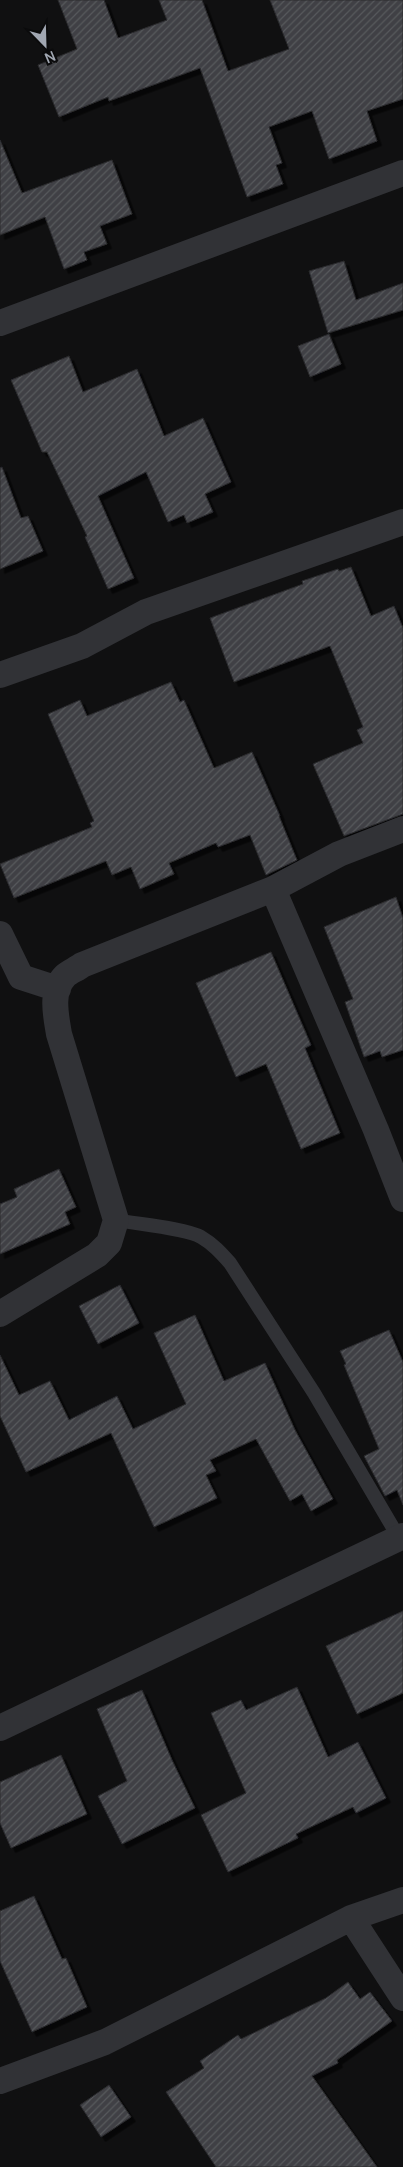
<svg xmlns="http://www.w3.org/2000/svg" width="403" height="2167" font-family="Manrope,sans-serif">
  <defs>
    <pattern id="building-hatch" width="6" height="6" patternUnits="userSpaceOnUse" patternTransform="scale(1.25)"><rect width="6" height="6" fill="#3f4044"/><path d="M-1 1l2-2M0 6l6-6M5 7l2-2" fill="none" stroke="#58595d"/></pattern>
    <filter id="shadow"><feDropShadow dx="4.5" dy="4.5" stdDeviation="0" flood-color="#0009"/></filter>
  </defs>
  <rect width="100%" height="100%" fill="#101011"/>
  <!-- building -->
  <path fill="url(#building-hatch)" stroke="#2a2a2d" filter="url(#shadow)" d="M 58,0 L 104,0 L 118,38 L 167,20 L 159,0 L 202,0 L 228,71 L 289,49 L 270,0 L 403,0 L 403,99 L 367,111 L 377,141 L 329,159 L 312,111 L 269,127 L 282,163 L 276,165 L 283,184 L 247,197 L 200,68 L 109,101 L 108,97 L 59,117 L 38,65 L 77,49 Z
    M 0,140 L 22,193 L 112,160 L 132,214 L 100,226 L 107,244 L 84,252 L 87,260 L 64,269 L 45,217 L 0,235 Z
    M 344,261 L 356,300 L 403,283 L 403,310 L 328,333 L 309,271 Z
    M 329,334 L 341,364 L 310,377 L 298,346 Z
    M 69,356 L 83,392 L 137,369 L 164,436 L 203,418 L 231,482 L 205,494 L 213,512 L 187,523 L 184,515 L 168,522 L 146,472 L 98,496 L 134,578 L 108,589 L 85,537 L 87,536 L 47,452 L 42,452 L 11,380 Z
    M 2,467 L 21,518 L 28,516 L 43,551 L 0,569 L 0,468 Z
    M 351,567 L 371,616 L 394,606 L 403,628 L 403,814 L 344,836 L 313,764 L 363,743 L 357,730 L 363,727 L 330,646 L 234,682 L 210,618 L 303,584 L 302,581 L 338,569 L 339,571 Z
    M 171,682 L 180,702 L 184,700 L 214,768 L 252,752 L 280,816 L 279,816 L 297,860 L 266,875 L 250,835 L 218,847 L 216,843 L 169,863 L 174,874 L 140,889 L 131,867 L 112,875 L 106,861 L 14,898 L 0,864 L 92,827 L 90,823 L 94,821 L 48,714 L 80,700 L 87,716 Z
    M 396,897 L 403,918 L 403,1050 L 382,1057 L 380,1051 L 364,1057 L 345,1002 L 353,999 L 324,927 Z
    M 271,952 L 311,1045 L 305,1048 L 340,1133 L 301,1149 L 266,1064 L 236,1077 L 196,983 Z
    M 59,1169 L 76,1207 L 65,1212 L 70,1224 L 0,1254 L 0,1204 L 17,1197 L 14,1189 Z
    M 120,1285 L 139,1323 L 98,1344 L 79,1306 Z
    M 195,1315 L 224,1381 L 265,1363 L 295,1430 L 333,1499 L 311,1511 L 302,1494 L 290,1501 L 256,1439 L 210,1460 L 216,1471 L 206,1475 L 217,1498 L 154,1527 L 111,1433 L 26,1472 L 0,1416 L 0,1355 L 19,1395 L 50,1381 L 69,1420 L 117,1396 L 133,1429 L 186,1404 L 154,1333 Z
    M 389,1330 L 403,1362 L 403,1505 L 397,1490 L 385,1496 L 364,1456 L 379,1449 L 344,1365 L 346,1364 L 340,1351 Z
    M 403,1611 L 403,1693 L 357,1714 L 326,1646 Z
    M 297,1687 L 328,1757 L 358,1742 L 386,1798 L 356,1813 L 353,1807 L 296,1834 L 298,1838 L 228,1872 L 201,1815 L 246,1793 L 211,1713 L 241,1700 L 246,1710 Z
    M 142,1690 L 172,1760 L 195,1808 L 122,1844 L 98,1796 L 127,1781 L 97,1709 Z
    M 61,1755 L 87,1814 L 11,1848 L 0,1823 L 0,1782 Z
    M 34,1896 L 62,1959 L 66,1958 L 87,2007 L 32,2032 L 0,1961 L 0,1911 Z
    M 348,1982 L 360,1999 L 370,1992 L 392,2021 L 337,2060 L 338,2063 L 312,2076 L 377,2167 L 216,2167 L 166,2092 L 204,2068 L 200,2061 L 238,2035 L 241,2039 L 326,1998 Z
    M 109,2085 L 131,2117 L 101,2137 L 80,2105 Z"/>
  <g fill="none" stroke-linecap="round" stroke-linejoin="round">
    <!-- service -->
    <path stroke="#313236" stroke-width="14" d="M 116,1220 C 136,1224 184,1228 201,1237 C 213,1244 221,1253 230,1263 L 314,1393 L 399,1538"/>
    <!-- minor -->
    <path stroke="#313236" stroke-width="26" d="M 0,323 L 403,173
      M 0,675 L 82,646 L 146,612 L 403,522
      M 273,889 L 376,1130 L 403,1199
      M 0,934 L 21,977 L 58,989
      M 0,1314 L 97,1255 L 109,1243 L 116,1220 L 59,1034 C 56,1016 50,991 65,976 C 69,972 77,969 82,965 L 273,889 L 339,854 L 403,829
      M 0,1728 L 403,1536
      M 351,1918 L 403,1998
      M 0,2081 L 105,2042 L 351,1918 L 403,1900"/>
  </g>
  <!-- north arrow -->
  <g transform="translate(45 45) rotate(157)" stroke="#0b0b0c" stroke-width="4" paint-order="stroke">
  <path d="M0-4L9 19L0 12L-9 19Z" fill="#a1a7b2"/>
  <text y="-8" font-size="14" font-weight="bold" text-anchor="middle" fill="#a1a7b2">N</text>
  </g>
</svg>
